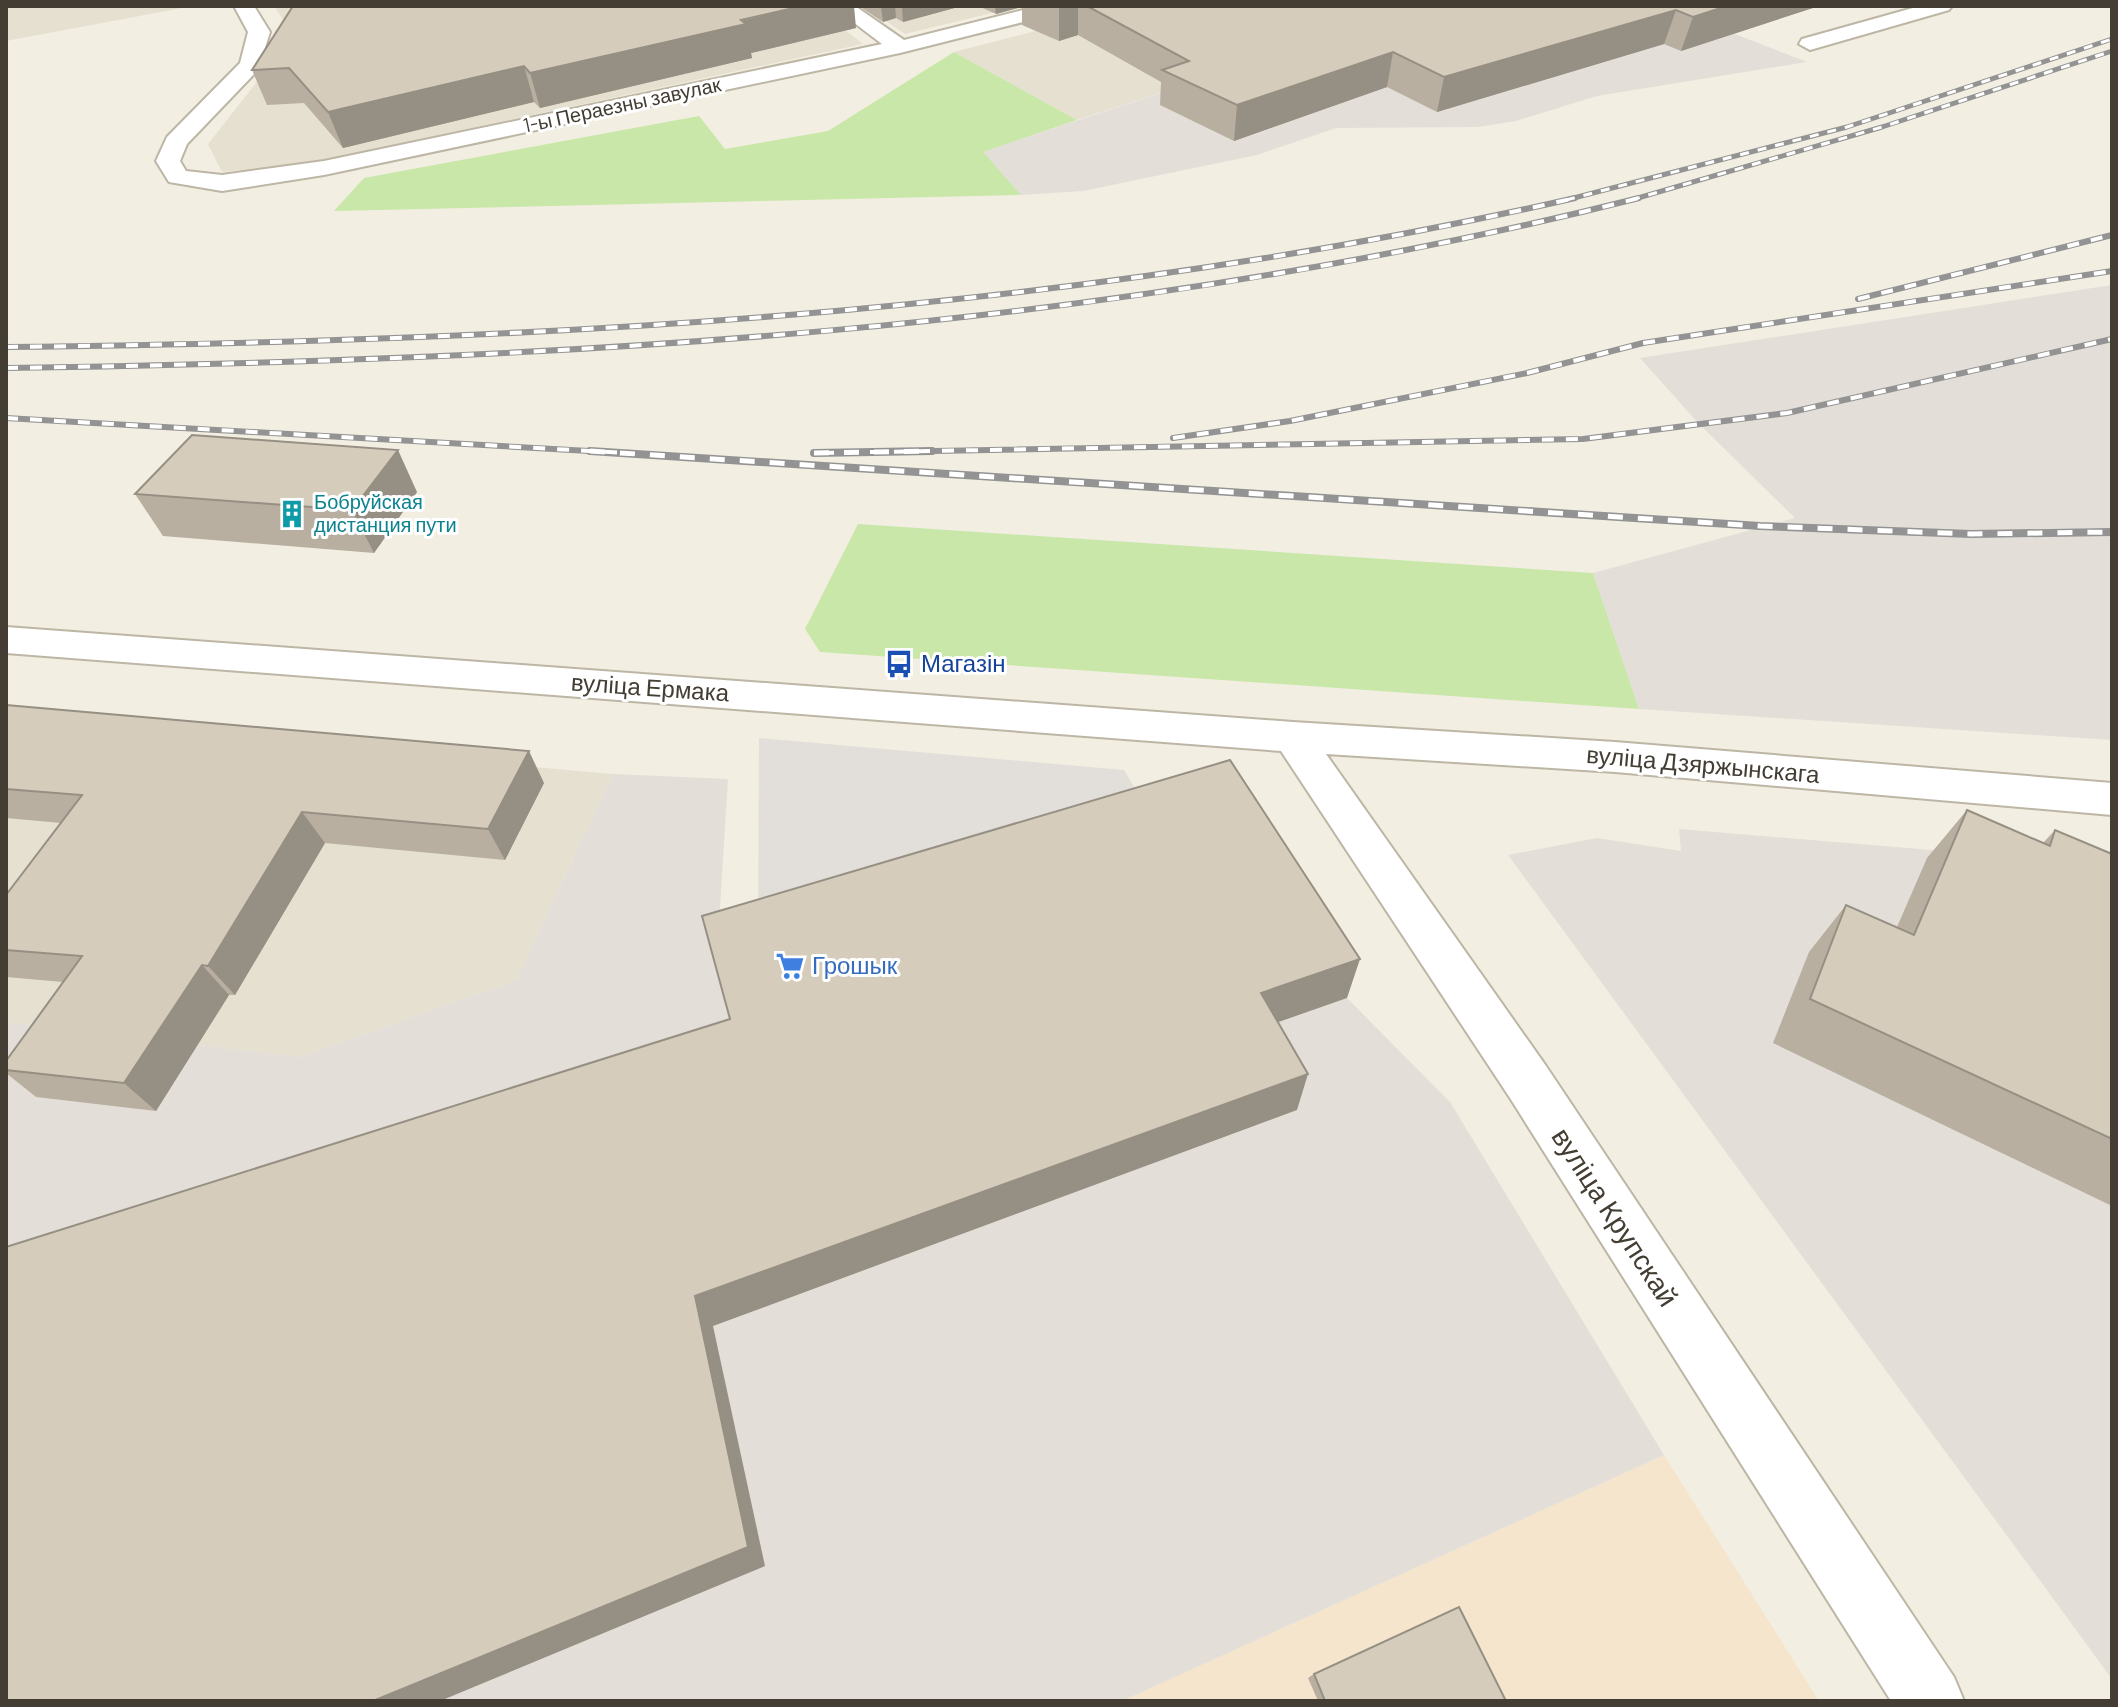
<svg xmlns="http://www.w3.org/2000/svg" width="2118" height="1707" font-family="Barlow,sans-serif">
  <rect width="100%" height="100%" fill="#f2eee2"/>
  <!-- residential -->
  <path fill="#e6e0d0" d="M 6,6 L 193,6 L 6,41 Z
    M 274,6 L 815,6 L 863,44 L 304,164 L 222,172 L 208,144 L 293,36 Z
    M 864,6 L 1021,6 L 905,34 Z
    M 1132,6 L 1310,44 L 1077,120 L 954,52 Z
    M 6,721 L 613,774 L 516,980 L 300,1057 L 6,1022 Z"/>
  <!-- commercial -->
  <path fill="#f5e5cc" d="M 1664,1455 L 1819,1701 L 1122,1701 Z"/>
  <!-- industrial -->
  <path fill="#e3dfd8" d="M 1663,6 L 1807,62 L 1597,96 L 1516,121 L 1478,127 L 1336,128 L 1257,155 L 1083,191 L 1021,195 L 982,152 L 1309,44 Z
    M 2112,285 L 2112,740 L 1639,709 L 1593,573 L 1795,518 L 1699,424 L 1640,358 Z
    M 613,774 L 728,779 L 717,954 L 1224,801 L 1347,998 L 1450,1102 L 1664,1455 L 1122,1701 L 6,1701 L 6,1022 L 300,1057 L 516,980 Z
    M 1679,829 L 2112,865 L 2112,1679 L 1508,855 L 1597,838 L 1681,851 Z"/>
  <!-- green -->
  <path fill="#c9e7a9" d="M 954,52 L 1077,120 L 983,152 L 1021,195 L 334,211 L 364,178 L 699,116 L 725,149 L 828,131 Z
    M 858,524 L 1593,573 L 1639,709 L 820,652 L 805,629 Z"/>
  <!-- parking -->
  <path fill="#e2dfdb" d="M 759,738 L 1124,770 L 1146,807 L 758,924 Z"/>
  <g fill="none" stroke-linecap="round" stroke-linejoin="round">
    <defs>
      <path id="minor" d="M 234,6 L 254,6 L 270,32 L 258,70 L 187,144 L 180,161 L 186,171 L 222,175 L 324,161 L 882,44 L 832,6 L 855,6 L 904,40 L 1039,6 L 1074,6 L 1071,10 L 900,53 L 324,175 L 222,191 L 169,182 L 156,161 L 167,137 L 240,63 L 248,32 Z
        M 1920,6 L 1952,6 L 1949,10 L 1810,50 L 1799,44 L 1802,39 Z
        M 6,627 L 1293,722 L 1615,742 L 2112,783 L 2112,815 L 1615,772 L 1326,754 L 1546,1066 L 1954,1677 L 1964,1701 L 1891,1701 L 1510,1098 L 1281,751 L 6,653 Z"/>
    </defs>
    <!-- minor casing -->
    <use href="#minor" stroke="#bdb6a5" stroke-width="4"/>
    <!-- minor -->
    <use href="#minor" fill="#fff" fill-rule="evenodd"/>
    <defs>
      <path id="rail-far2" d="M 1566,200 L 1847,127 L 2112,39
        M 1631,200 L 1882,127 L 2112,51"/>
      <path id="rail-far1" d="M 1858,299 L 2112,235
        M 6,347 C 532,341 1060,316 1575,198
        M 6,368 C 555,360 1105,333 1639,198
        M 6,418 L 625,453
        M 1173,438 L 1290,421 L 1527,373 L 1643,343 L 2112,271
        M 822,453 L 1583,439 L 1787,413 L 2112,339"/>
      <path id="rail" d="M 590,451 L 1760,526 L 1971,534 L 2112,532
        M 814,453 L 932,451"/>
    </defs>
    <!-- rail-far2 casing -->
    <use href="#rail-far2" stroke="#939393" stroke-width="5"/>
    <!-- rail-far1 casing -->
    <use href="#rail-far1" stroke="#939393" stroke-width="6"/>
    <!-- rail casing -->
    <use href="#rail" stroke="#939393" stroke-width="8"/>
    <!-- rail-far2 -->
    <use href="#rail-far2" stroke="#fff" stroke-width="3" stroke-dasharray="9" stroke-linecap="butt"/>
    <!-- rail-far1 -->
    <use href="#rail-far1" stroke="#fff" stroke-width="4" stroke-dasharray="12" stroke-linecap="butt"/>
    <!-- rail -->
    <use href="#rail" stroke="#fff" stroke-width="5" stroke-dasharray="15" stroke-linecap="butt"/>
  </g>
  <!-- wall -->
  <path fill="#b8afa1" d="M 859,6 L 962,6 L 903,22 L 896,18 L 883,22 Z
    M 978,6 L 1819,6 L 1681,51 L 1664,44 L 1437,112 L 1387,87 L 1234,141 L 1160,105 L 1161,82 L 1078,35 L 1059,41 L 1022,25 L 1022,7 L 996,14 Z
    M 856,28 L 751,53 L 752,58 L 540,108 L 534,102 L 343,148 L 304,103 L 267,105 L 252,70 Z
    M 417,492 L 374,553 L 163,536 L 135,494 Z
    M 6,705 L 544,783 L 505,860 L 325,843 L 235,995 L 229,995 L 156,1111 L 36,1097 L 6,1073 L 6,1061 L 63,982 L 6,977 L 6,895 L 61,823 L 6,818 Z
    M 1967,810 L 2043,843 L 2055,830 L 2112,854 L 2112,1206 L 1773,1043 L 1809,952 L 1846,905 L 1897,927 L 1927,858 Z
    M 1314,1674 L 1506,1701 L 1318,1701 L 1308,1678 Z"/>
  <!-- shaded-wall -->
  <path fill="#968f83" d="M 802,6 L 854,6 L 856,28 L 751,53 L 752,58 L 540,108 L 530,73 Z
    M 881,6 L 895,6 L 896,18 L 883,22 Z
    M 902,6 L 962,6 L 903,22 Z
    M 995,6 L 1022,6 L 1022,7 L 996,14 Z
    M 1063,6 L 1078,6 L 1078,35 L 1059,41 L 1059,7 Z
    M 1727,6 L 1819,6 L 1681,51 L 1693,17 Z
    M 1676,10 L 1664,44 L 1437,112 L 1444,77 Z
    M 1393,52 L 1387,87 L 1234,141 L 1237,105 Z
    M 524,66 L 534,102 L 343,148 L 328,112 Z
    M 398,450 L 417,492 L 374,553 L 352,510 Z
    M 529,751 L 544,783 L 505,860 L 488,829 Z
    M 302,812 L 325,843 L 235,995 L 208,966 Z
    M 1360,959 L 1347,998 L 1253,1031 L 1261,993 Z
    M 202,965 L 229,995 L 156,1111 L 124,1083 Z
    M 1308,1074 L 1297,1110 L 713,1326 L 765,1566 L 440,1701 L 373,1701 L 695,1296 Z"/>
  <!-- building -->
  <path fill="#d6ccbb" stroke="#968f83" stroke-width="2" d="M 293,6 L 802,6 L 741,20 L 746,24 L 530,73 L 524,66 L 328,112 L 289,68 L 252,70 Z
    M 1087,6 L 1727,6 L 1693,17 L 1676,10 L 1444,77 L 1393,52 L 1237,105 L 1162,70 L 1189,61 Z
    M 192,435 L 398,450 L 352,510 L 135,494 Z
    M 6,705 L 529,751 L 488,829 L 302,812 L 208,966 L 202,965 L 124,1083 L 6,1070 L 6,1061 L 82,956 L 6,950 L 6,895 L 82,795 L 6,789 Z
    M 1230,760 L 1360,959 L 1261,993 L 1308,1074 L 695,1296 L 748,1547 L 373,1701 L 6,1701 L 6,1247 L 730,1019 L 702,916 Z
    M 1967,810 L 2050,846 L 2055,830 L 2112,854 L 2112,1139 L 1810,999 L 1846,905 L 1914,935 Z
    M 1459,1607 L 1506,1701 L 1325,1701 L 1314,1674 Z"/>
  <!-- icons -->
  <defs>
    <symbol id="building-bare" viewBox="-9 -9 18 18"><path d="M-4-6H4V6H1V3H-1V6H-4ZM-2.5-4.3h1.7v1.8h-1.7ZM.8-4.3h1.7v1.8H.8ZM-2.5-1h1.7V.8h-1.7ZM.8-1h1.7V.8H.8Z" fill="#0f9aa8" stroke="#fff" stroke-width="2.5" paint-order="stroke"/></symbol>
    <symbol id="bus-bare" viewBox="-9 -9 18 18"><path d="M-5-6H5V4H4V6H2V4H-2V6H-4V4H-5ZM-3.5-4V0h7V-4ZM-3.5 1.2v1.5H-2V1.2ZM2 1.2v1.5H3.5V1.2Z" fill="#1a4fb4" stroke="#fff" stroke-width="2.5" paint-order="stroke"/></symbol>
    <symbol id="supermarket-bare" viewBox="-9 -9 18 18"><path d="M-6-5.5h2.5l.6 2H6L4.5 2H-2.5L-4.4-4H-6ZM-1.5 3.2a1.3 1.3 0 1 0 .1 0ZM3 3.2a1.3 1.3 0 1 0 .1 0Z" fill="#3f7fe0" stroke="#fff" stroke-width="2.5" paint-order="stroke"/></symbol>
  </defs>
  <g fill-rule="evenodd">
    <use href="#building-bare" x="272" y="494" width="40" height="40"/>
    <use href="#bus-bare" x="879" y="644" width="40" height="40"/>
    <use href="#supermarket-bare" x="770" y="946" width="40" height="40"/>
  </g>
  <g text-anchor="middle" stroke-width="6" stroke-linejoin="round" paint-order="stroke">
    <!-- far-street labels -->
    <g font-size="20" fill="#433d33" stroke="#fff">
      <text transform="translate(622 105) rotate(-12)" y="7">1-ы Пераезны завулак</text>
    </g>
    <!-- far-culture labels -->
    <g font-size="20" fill="#0d838f" stroke="#fff" text-anchor="start">
      <text x="314" y="509">Бобруйская<tspan x="314" dy="23">дистанция пути</tspan></text>
    </g>
    <!-- transit labels -->
    <g font-size="24" fill="#164399" stroke="#fff" text-anchor="start">
      <text x="921" y="672">Магазін</text>
    </g>
    <!-- street labels -->
    <g font-size="24" fill="#433d33" stroke="#fff">
      <text transform="translate(650 688) rotate(4)" y="8">вуліца Ермака</text>
      <text transform="translate(1703 765) rotate(5)" y="8">вуліца Дзяржынскага</text>
    </g>
    <!-- shop labels -->
    <g font-size="24" fill="#366cbe" stroke="#fff" text-anchor="start">
      <text x="812" y="974">Грошык</text>
    </g>
    <!-- near-street labels -->
    <g font-size="28" fill="#433d33" stroke="#fff">
      <text transform="translate(1615 1217) rotate(57)" y="10">вуліца Крупскай</text>
    </g>
  </g>
  <!-- border -->
  <rect width="2118" height="1707" fill="none" stroke="#433d33" stroke-width="16"/>
</svg>
